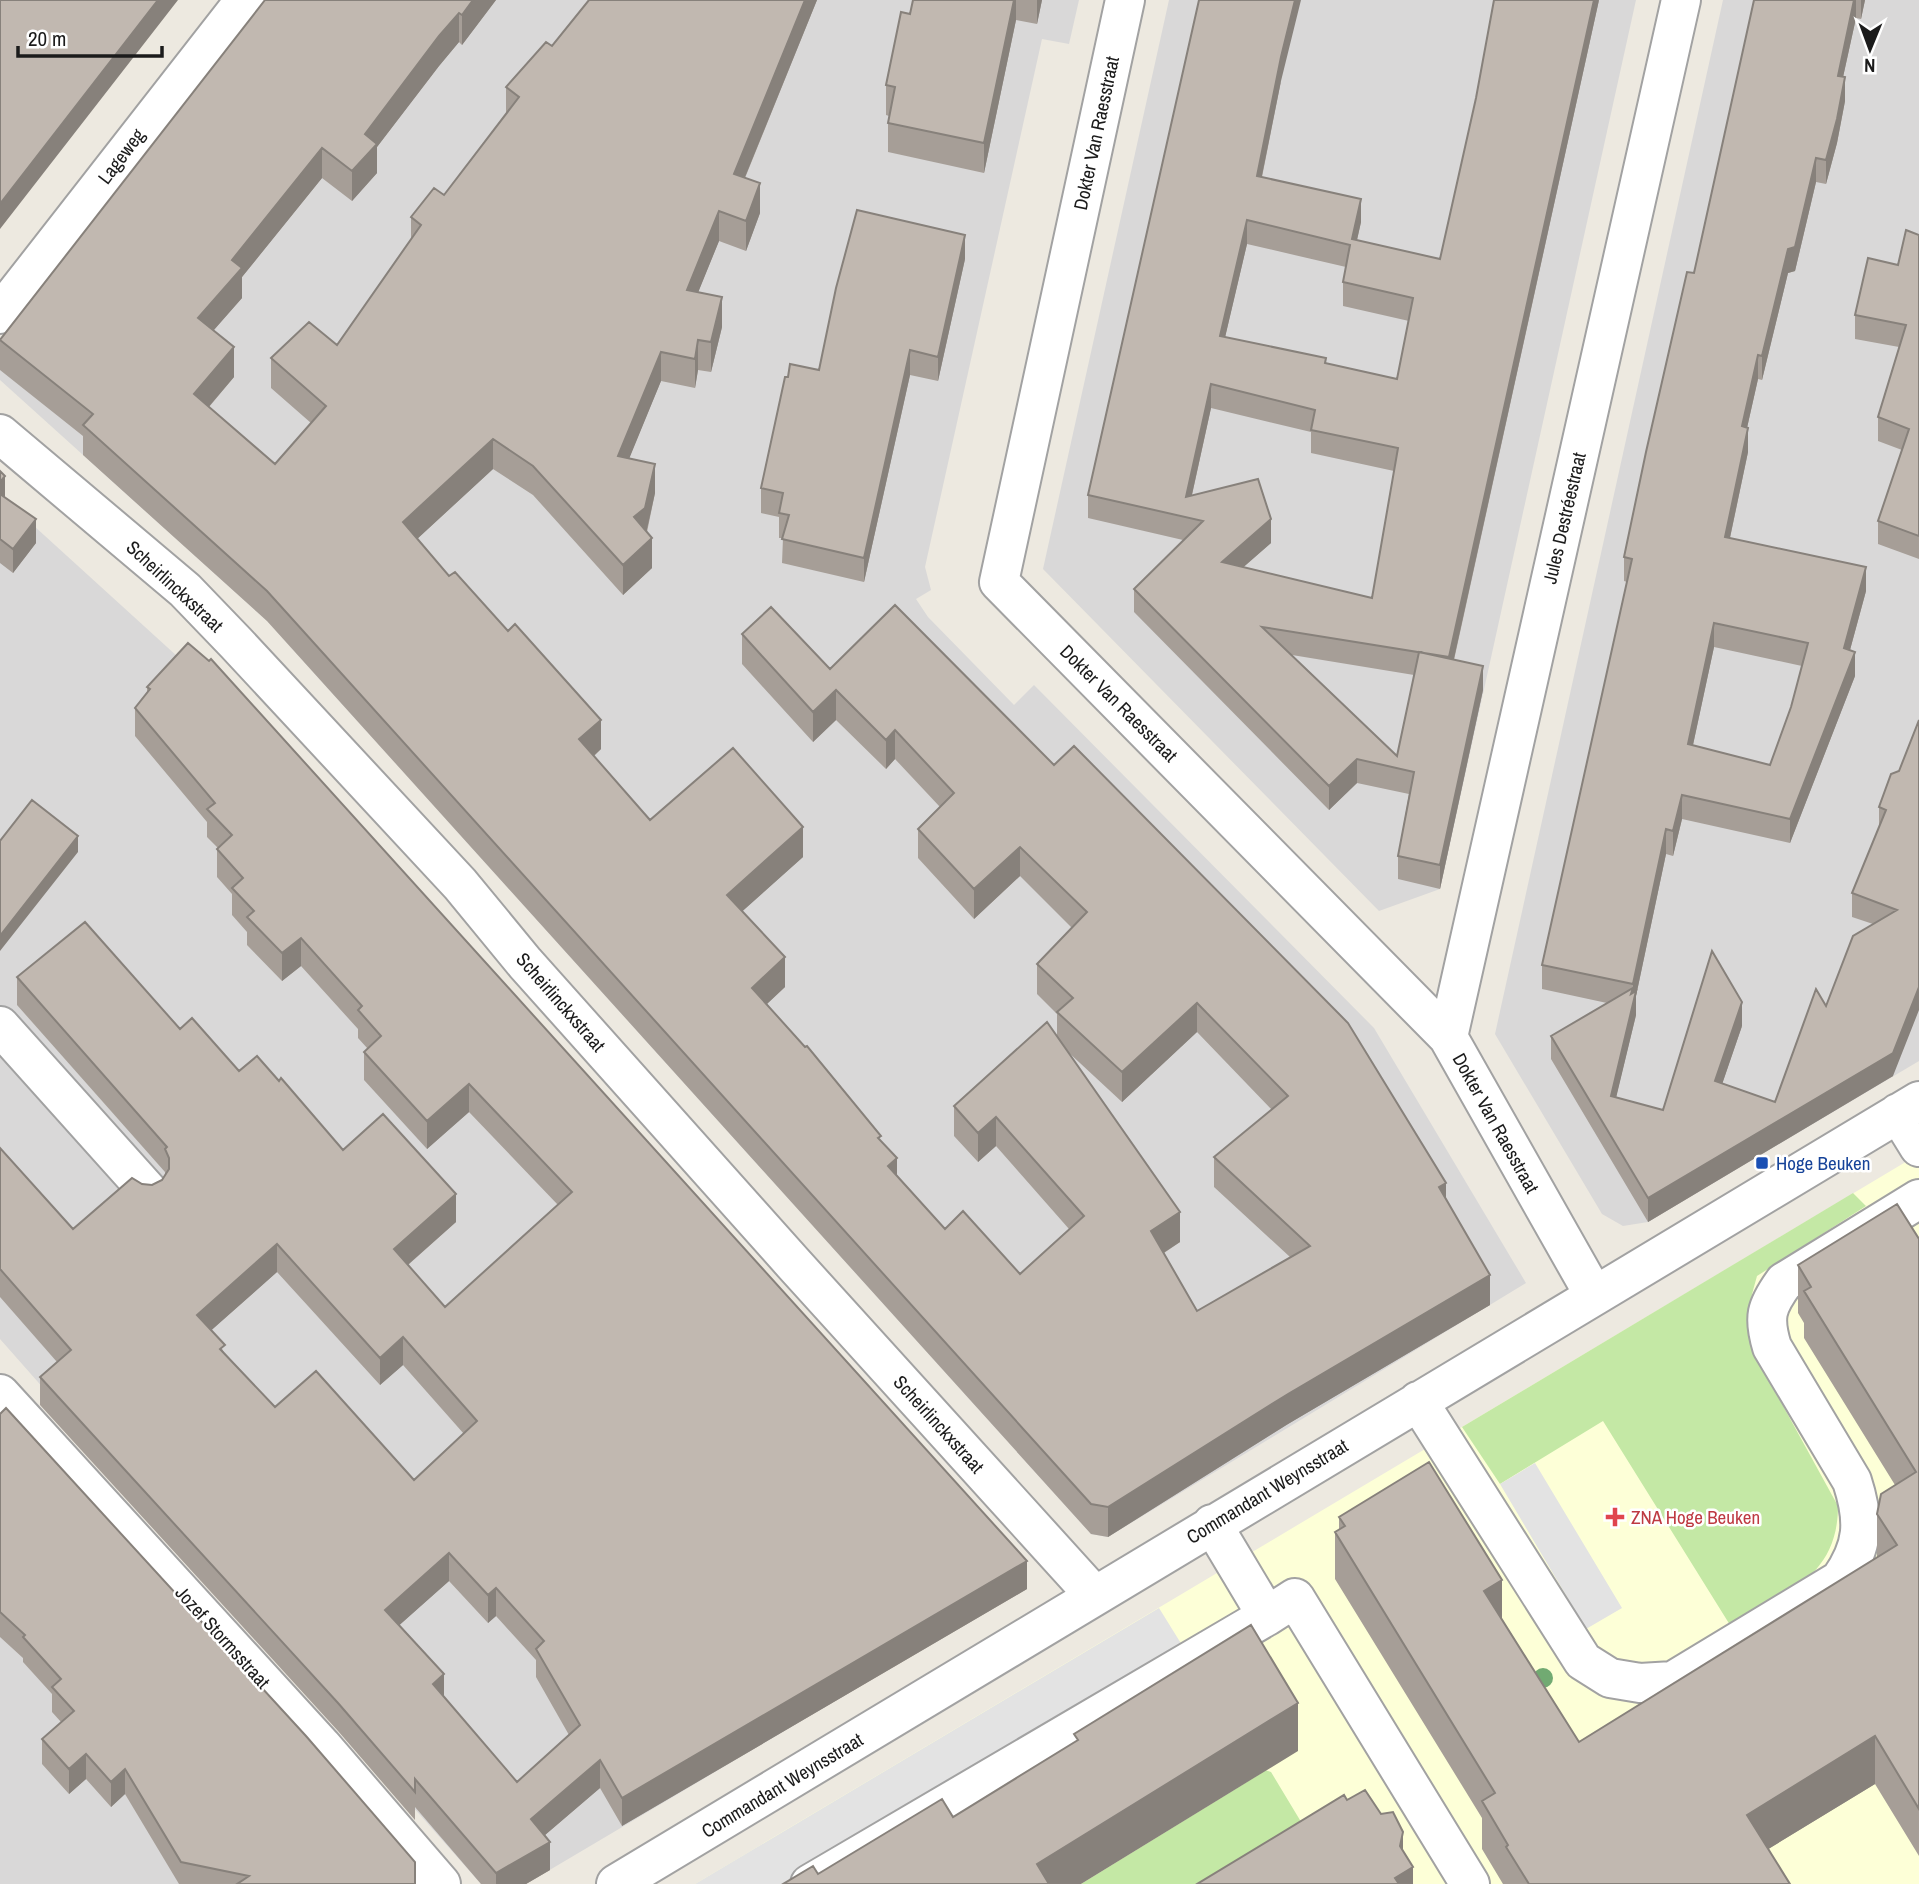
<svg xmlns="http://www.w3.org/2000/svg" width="1919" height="1884" font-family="'Archivo Narrow',sans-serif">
  <rect width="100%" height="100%" fill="#ede9e0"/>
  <!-- residential -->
  <path fill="#d9d8d8" d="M 288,0 L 1079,0 L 1069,44 L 1042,39 L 925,567 L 931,590 L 916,599 L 928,617 L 1014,705 L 1034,685 L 1374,1028 L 1526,1283 L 1108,1537 L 1091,1534 L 267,621 L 0,380 L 0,369 Z
    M 1169,0 L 1636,0 L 1440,889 L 1379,911 L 1043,569 Z
    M 1723,0 L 1919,0 L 1919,1061 L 1648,1222 L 1623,1226 L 1602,1214 L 1495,1034 Z
    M 0,495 L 211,687 L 308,794 L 857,1688 L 526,1884 L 481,1884 L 0,1339 Z
    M 0,1422 L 405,1884 L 0,1884 Z"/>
  <!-- education -->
  <path fill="#fdffd7" d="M 1919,1154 L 1919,1884 L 695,1884 L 1462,1427 Z"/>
  <!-- grass -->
  <path fill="#c4e8a5" d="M 1853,1193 L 1866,1206 L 1757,1276 C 1749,1305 1743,1324 1754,1353 L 1838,1506 C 1838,1578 1783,1595 1730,1625 L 1603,1421 L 1500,1484 L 1462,1427 Z
    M 1262,1769 L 1271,1772 L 1315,1845 L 1275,1884 L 1081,1884 L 1260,1774 Z"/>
  <!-- parking -->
  <path fill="#e3e3e3" d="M 1535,1463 L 1622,1608 L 1586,1629 L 1500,1484 Z
    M 1159,1608 L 1182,1645 L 786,1884 L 695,1884 Z"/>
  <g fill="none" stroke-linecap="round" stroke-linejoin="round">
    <defs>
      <path id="minor" d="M 1125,0 L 999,582 L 1448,1037 L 1594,1295
        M 0,314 L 245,0
        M 0,434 L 185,590 L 236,643 L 460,884 L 525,963 L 793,1263 L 1095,1596
        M 0,1026 L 148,1191
        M 1448,1037 L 1681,0
        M 1898,1113 L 1919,1147
        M 0,1394 L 322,1746 L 441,1884
        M 1418,1401 L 1583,1661 L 1610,1678 L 1640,1683 L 1673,1681 L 1840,1580 C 1864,1546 1865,1521 1852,1481 L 1772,1347 C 1763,1317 1766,1307 1784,1282 L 1919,1199
        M 1267,1616 L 1295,1598 L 1470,1884
        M 616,1884 L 1919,1101
        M 810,1884 L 1267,1616 L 1212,1524"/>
    </defs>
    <!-- minor casing -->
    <use href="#minor" stroke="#a2a2a2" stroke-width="42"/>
    <!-- minor -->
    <use href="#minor" stroke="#fff" stroke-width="38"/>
  </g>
  <!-- trees -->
  <circle fill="#71aa72" cx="1543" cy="1678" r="10"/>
  <!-- wall -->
  <path fill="#a69e97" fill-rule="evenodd" d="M 265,0 L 496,0 L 462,45 L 459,42 L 439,66 L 377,147 L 377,173 L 352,201 L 322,178 L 242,277 L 242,298 L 213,331 L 234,377 L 209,407 L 275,464 L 311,423 L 271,388 L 271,358 L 337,345 L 411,239 L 411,217 L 444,195 L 506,114 L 506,87 L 552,46 L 589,0 L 817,0 L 745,178 L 760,213 L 746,251 L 719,241 L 698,292 L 722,327 L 711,372 L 698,370 L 695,388 L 661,381 L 629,458 L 655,493 L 647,532 L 652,568 L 623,595 L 533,495 L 493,469 L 417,539 L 601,749 L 594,756 L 650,820 L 803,857 L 742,911 L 785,987 L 767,1004 L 881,1141 L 897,1176 L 945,1229 L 1020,1274 L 1069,1229 L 996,1146 L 978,1162 L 954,1136 L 954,1106 L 1057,1037 L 1057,1014 L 1037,994 L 1037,964 L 1072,928 L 1020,876 L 974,919 L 918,858 L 918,829 L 940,807 L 895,759 L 886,769 L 836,720 L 813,742 L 742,664 L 742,634 L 830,669 L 1446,1200 L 1490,1305 L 1288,1424 L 1108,1537 L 1091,1534 L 267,621 L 83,455 L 83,436 L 0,370 L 0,340 ZM 1197,1032 L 1272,1110 L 1214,1157 L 1214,1187 L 1290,1257 L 1197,1311 L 1164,1253 L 1180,1242 L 1067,1051 L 1122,1102 Z
    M 913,0 L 1042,0 L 1037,24 L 1016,20 L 984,173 L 888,152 L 888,123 L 889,116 L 886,115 L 886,85 L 910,14 Z
    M 1599,0 L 1454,660 L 1483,690 L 1440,889 L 1398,879 L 1398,856 L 1409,794 L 1357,783 L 1329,810 L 1134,612 L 1134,589 L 1183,540 L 1088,518 L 1088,495 L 1281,81 L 1262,177 L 1361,222 L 1357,240 L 1440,259 ZM 1247,244 L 1346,267 L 1343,282 L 1343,306 L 1409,321 L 1397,379 L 1326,363 L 1225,337 ZM 1211,408 L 1311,432 L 1311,453 L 1394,471 L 1372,598 L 1243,567 L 1271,543 L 1192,495 ZM 1292,655 L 1414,675 L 1397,756 Z
    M 1754,0 L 1865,0 L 1861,19 L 1856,18 L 1843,77 L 1845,101 L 1837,143 L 1826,184 L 1816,182 L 1795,271 L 1788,273 L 1762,380 L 1758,379 L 1747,428 L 1748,452 L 1730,538 L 1866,591 L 1850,650 L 1855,676 L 1790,843 L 1682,819 L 1673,856 L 1666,854 L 1636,996 L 1636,1015 L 1616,1097 L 1663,1110 L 1742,1026 L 1722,1084 L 1775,1102 L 1826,1006 L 1873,924 L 1852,917 L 1852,893 L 1879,827 L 1879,807 L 1899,771 L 1893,1076 L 1648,1222 L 1551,1059 L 1551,1036 L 1607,1003 L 1542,989 L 1542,965 L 1627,582 L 1624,581 L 1624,557 L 1694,273 ZM 1714,647 L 1802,666 L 1791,707 L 1770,765 L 1693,745 Z
    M 1919,235 L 1919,559 L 1878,544 L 1878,521 L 1902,450 L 1878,441 L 1878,417 L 1899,347 L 1855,339 L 1855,315 L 1898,265 Z
    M 965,259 L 938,381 L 910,375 L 864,582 L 782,563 L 783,538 L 779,538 L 779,517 L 761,513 L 761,488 L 819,370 Z
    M 0,471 L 5,498 L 36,543 L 13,573 L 0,563 Z
    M 147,687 L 1027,1589 L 622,1826 L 600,1788 L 545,1835 L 550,1870 L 526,1884 L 481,1884 L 415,1807 L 415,1820 L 338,1731 L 40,1405 L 40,1377 L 57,1362 L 0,1297 L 0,1148 L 73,1229 L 142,1184 L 152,1185 L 162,1180 L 165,1176 L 165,1172 L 17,1005 L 17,977 L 180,1029 L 239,1071 L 343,1150 L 456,1222 L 408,1265 L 445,1307 L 558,1205 L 469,1112 L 427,1149 L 364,1080 L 364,1052 L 368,1049 L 358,1038 L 358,1029 L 301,966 L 282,981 L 247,945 L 247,932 L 232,915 L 232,894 L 217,877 L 217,849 L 218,848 L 207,837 L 207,822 L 135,736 L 135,708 L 147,692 ZM 277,1272 L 380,1385 L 403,1365 L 464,1434 L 414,1480 L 275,1407 L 225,1354 L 211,1330 ZM 449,1581 L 488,1623 L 496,1616 L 536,1660 L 536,1677 L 569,1735 L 517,1782 L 444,1697 L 399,1625 Z
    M 1919,1239 L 1919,1856 L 1875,1784 L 1768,1849 L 1790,1884 L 1503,1884 L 1482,1849 L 1482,1818 L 1335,1579 L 1335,1532 L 1339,1529 L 1339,1517 L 1502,1619 L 1579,1742 L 1877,1558 L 1877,1514 L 1895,1485 L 1804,1338 L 1804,1323 L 1798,1313 L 1798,1265 Z
    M 0,1414 L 415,1884 L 179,1884 L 125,1794 L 111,1807 L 86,1779 L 69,1794 L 42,1764 L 42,1739 L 61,1722 L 52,1712 L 52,1694 L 23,1662 L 23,1658 L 0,1637 Z"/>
  <!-- shaded-wall -->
  <path fill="#87817b" d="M 158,0 L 178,0 L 0,229 L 0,204 Z
    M 473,0 L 496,0 L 462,45 L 462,15 Z
    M 805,0 L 817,0 L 734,204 L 734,174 Z
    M 1014,0 L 1016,0 L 1016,20 L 984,173 L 984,143 Z
    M 1037,0 L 1042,0 L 1037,24 Z
    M 1295,0 L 1301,0 L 1281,81 L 1257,200 L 1257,176 L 1281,57 Z
    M 1594,0 L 1599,0 L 1449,681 L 1449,657 Z
    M 1854,0 L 1856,0 L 1856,18 L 1838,100 L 1838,76 Z
    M 1861,0 L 1865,0 L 1861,19 Z
    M 459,13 L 459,42 L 439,66 L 377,147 L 377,173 L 352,201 L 352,171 L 365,134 L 439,36 Z
    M 1845,77 L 1845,101 L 1837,143 L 1826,184 L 1826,160 Z
    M 322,148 L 322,178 L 242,277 L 242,298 L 198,348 L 198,318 L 232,260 Z
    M 1816,158 L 1816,182 L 1795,271 L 1788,273 L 1762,380 L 1762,356 L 1788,249 Z
    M 760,183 L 760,213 L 746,251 L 746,221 Z
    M 1361,199 L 1361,222 L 1352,262 L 1352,239 Z
    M 719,211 L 719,241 L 687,320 L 687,290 Z
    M 1247,220 L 1247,244 L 1220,359 L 1220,336 Z
    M 965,235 L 965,259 L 938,381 L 938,357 Z
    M 722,297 L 722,327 L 711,372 L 711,342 Z
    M 698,340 L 698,370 L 695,388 L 695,359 Z
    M 234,347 L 234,377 L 194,424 L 194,394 Z
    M 910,350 L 910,375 L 864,582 L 864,558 Z
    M 661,352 L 661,381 L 618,486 L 618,456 Z
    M 1758,355 L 1758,379 L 1742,450 L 1742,426 Z
    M 1211,384 L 1211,408 L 1187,517 L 1186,497 Z
    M 1748,428 L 1748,452 L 1725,561 L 1725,537 Z
    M 493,439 L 493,469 L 403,552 L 403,522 Z
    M 655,464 L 655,493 L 645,538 L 634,517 Z
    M 5,476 L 5,500 L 0,505 L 0,482 Z
    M 36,519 L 36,543 L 13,573 L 13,549 Z
    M 1271,519 L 1271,543 L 1222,586 L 1222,562 Z
    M 652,538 L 652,568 L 623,595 L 623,565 Z
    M 1866,567 L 1866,591 L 1844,672 L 1844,648 Z
    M 1714,623 L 1714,647 L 1688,768 L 1688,744 Z
    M 1855,652 L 1855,676 L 1790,843 L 1790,819 Z
    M 1483,666 L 1483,690 L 1440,889 L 1440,865 Z
    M 836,690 L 836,720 L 813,742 L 813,712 Z
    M 601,720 L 601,749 L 579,769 L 579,739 Z
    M 895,730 L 895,759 L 886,769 L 886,740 Z
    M 1357,759 L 1357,783 L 1329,810 L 1329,786 Z
    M 1682,795 L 1682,819 L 1673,856 L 1673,831 Z
    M 803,827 L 803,857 L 727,925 L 727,895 Z
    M 1666,829 L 1666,854 L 1636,996 L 1636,1015 L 1611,1119 L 1611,1096 L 1633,988 L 1633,1005 L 1633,984 Z
    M 78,836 L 78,852 L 0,951 L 0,936 Z
    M 1020,847 L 1020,876 L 974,919 L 974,889 Z
    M 301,938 L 301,966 L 282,981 L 282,953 Z
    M 785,957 L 785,987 L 752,1018 L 752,988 Z
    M 1919,987 L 1919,1010 L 1893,1076 L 1648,1222 L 1648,1198 L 1893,1053 Z
    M 1742,1002 L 1742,1026 L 1715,1105 L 1715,1081 Z
    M 1197,1003 L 1197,1032 L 1122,1102 L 1122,1072 Z
    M 469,1084 L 469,1112 L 427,1149 L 427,1121 Z
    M 996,1117 L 996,1146 L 978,1162 L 978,1133 Z
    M 897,1158 L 897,1188 L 888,1166 Z
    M 1446,1183 L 1446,1213 L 1439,1187 Z
    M 456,1194 L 456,1222 L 394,1277 L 394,1249 Z
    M 1180,1212 L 1180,1242 L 1151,1261 L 1151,1231 Z
    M 277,1244 L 277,1272 L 197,1343 L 197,1315 Z
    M 1490,1275 L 1490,1305 L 1288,1424 L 1108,1537 L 1108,1507 L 1288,1394 Z
    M 403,1337 L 403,1365 L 380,1385 L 380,1358 Z
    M 449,1553 L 449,1581 L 385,1638 L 385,1610 Z
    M 1027,1561 L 1027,1589 L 622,1826 L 622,1798 Z
    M 1502,1580 L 1502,1628 L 1484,1591 Z
    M 496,1588 L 496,1616 L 488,1623 L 488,1595 Z
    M 444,1674 L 444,1702 L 433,1684 Z
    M 1298,1703 L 1298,1751 L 1081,1884 L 1037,1884 L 1037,1864 Z
    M 1875,1736 L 1875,1784 L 1747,1862 L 1747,1815 Z
    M 86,1754 L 86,1779 L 69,1794 L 69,1769 Z
    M 600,1760 L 600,1788 L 531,1847 L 531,1819 Z
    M 125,1769 L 125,1794 L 111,1807 L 111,1782 Z
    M 1403,1832 L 1403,1873 L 1413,1867 L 1413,1884 L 1395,1884 L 1400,1846 Z
    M 550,1842 L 550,1870 L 526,1884 L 496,1884 L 496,1873 Z"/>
  <!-- building -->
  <path fill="#c1b8b0" stroke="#87817b" stroke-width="2" fill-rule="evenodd" d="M 0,0 L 158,0 L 0,204 Z
    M 265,0 L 473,0 L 462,15 L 459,13 L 439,36 L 365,134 L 377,144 L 352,171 L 322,148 L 232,260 L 242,268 L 198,318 L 234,347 L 194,394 L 275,464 L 326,406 L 271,358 L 309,322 L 337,345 L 421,225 L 411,217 L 434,188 L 444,195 L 519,97 L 506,87 L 546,42 L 552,46 L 589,0 L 805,0 L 734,174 L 760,183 L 746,221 L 719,211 L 687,290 L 722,297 L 711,342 L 698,340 L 695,359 L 661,352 L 618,456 L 655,464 L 645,508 L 634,517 L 652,538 L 623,565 L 533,466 L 493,439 L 403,522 L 449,576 L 455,572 L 508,631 L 515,624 L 601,720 L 579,739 L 650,820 L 733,748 L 803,827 L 727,895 L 785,957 L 752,988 L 805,1047 L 807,1046 L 881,1136 L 878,1138 L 897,1158 L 888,1166 L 945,1229 L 963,1211 L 1020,1274 L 1084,1216 L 996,1117 L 978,1133 L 954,1106 L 1047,1022 L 1180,1212 L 1151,1231 L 1197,1311 L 1310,1246 L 1214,1157 L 1288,1096 L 1197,1003 L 1122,1072 L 1057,1012 L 1073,998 L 1037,964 L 1087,912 L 1020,847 L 974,889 L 918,829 L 954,793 L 895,730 L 886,740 L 836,690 L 813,712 L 742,634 L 771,607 L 830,669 L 895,605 L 1054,765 L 1074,746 L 1348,1023 L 1446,1183 L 1439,1187 L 1490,1275 L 1288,1394 L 1108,1507 L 1091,1504 L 267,591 L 83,425 L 93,414 L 0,340 Z
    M 913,0 L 1014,0 L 984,143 L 888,123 L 895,87 L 886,85 L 901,12 L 910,14 Z
    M 1199,0 L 1295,0 L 1281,57 L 1257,176 L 1361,199 L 1352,239 L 1440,259 L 1476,98 L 1494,0 L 1594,0 L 1449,657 L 1262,627 L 1397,756 L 1419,652 L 1483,666 L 1440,865 L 1398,856 L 1414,772 L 1357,759 L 1329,786 L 1134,589 L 1203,521 L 1088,495 ZM 1247,220 L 1350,245 L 1343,282 L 1413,298 L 1397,379 L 1325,363 L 1326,358 L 1220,336 ZM 1211,384 L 1315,410 L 1311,430 L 1398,448 L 1372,598 L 1222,562 L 1271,519 L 1258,479 L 1186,497 Z
    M 1754,0 L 1854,0 L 1838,76 L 1845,77 L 1837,119 L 1826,160 L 1816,158 L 1795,247 L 1788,249 L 1762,356 L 1758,355 L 1742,426 L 1748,428 L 1725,537 L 1866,567 L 1844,648 L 1855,652 L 1790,819 L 1682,795 L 1673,831 L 1666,829 L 1633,984 L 1542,965 L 1632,559 L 1624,557 L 1646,452 L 1687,272 L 1694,273 ZM 1714,623 L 1808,643 L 1791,707 L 1770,765 L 1688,744 Z
    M 857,210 L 965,235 L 938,357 L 910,350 L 864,558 L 782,539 L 789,515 L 779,513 L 783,493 L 761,488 L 785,377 L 788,377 L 790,364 L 819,370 L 836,288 Z
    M 1906,230 L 1919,235 L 1919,536 L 1878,521 L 1909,429 L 1878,417 L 1906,325 L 1855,315 L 1868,258 L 1898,265 Z
    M 0,471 L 5,476 L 0,482 Z
    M 0,494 L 36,519 L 13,549 L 0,539 Z
    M 188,643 L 209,661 L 211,659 L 1027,1561 L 622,1798 L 600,1760 L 531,1819 L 550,1842 L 496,1873 L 415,1779 L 415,1792 L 338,1703 L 40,1377 L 71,1350 L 0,1269 L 0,1148 L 73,1229 L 132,1178 L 142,1184 L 152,1185 L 162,1180 L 169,1169 L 169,1158 L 165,1149 L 167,1147 L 17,977 L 85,922 L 180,1029 L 192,1018 L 239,1071 L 257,1056 L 279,1081 L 281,1078 L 343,1150 L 383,1114 L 456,1194 L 394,1249 L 445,1307 L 572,1192 L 469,1084 L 427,1121 L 364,1052 L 381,1036 L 358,1010 L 362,1006 L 301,938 L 282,953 L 247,917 L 254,911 L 232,888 L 243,878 L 217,849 L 232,835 L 207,809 L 215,803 L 135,708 L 150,689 L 147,687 ZM 277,1244 L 380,1358 L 403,1337 L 477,1421 L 414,1480 L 316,1371 L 275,1407 L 220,1349 L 225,1345 L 197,1315 ZM 449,1553 L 488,1595 L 496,1588 L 544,1641 L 536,1649 L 580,1725 L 517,1782 L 433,1684 L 444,1674 L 385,1610 Z
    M 1919,720 L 1919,987 L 1893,1053 L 1648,1198 L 1551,1036 L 1633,988 L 1631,994 L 1636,991 L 1611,1096 L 1663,1110 L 1712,951 L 1742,1002 L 1715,1081 L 1775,1102 L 1816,989 L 1826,1006 L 1853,936 L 1897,910 L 1852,893 L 1886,810 L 1879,807 L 1891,774 L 1899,771 Z
    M 32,800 L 78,836 L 0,936 L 0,841 Z
    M 1897,1204 L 1919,1239 L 1919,1809 L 1875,1736 L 1747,1815 L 1790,1884 L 1529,1884 L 1506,1847 L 1508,1845 L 1482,1801 L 1495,1793 L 1335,1532 L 1345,1526 L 1339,1517 L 1429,1462 L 1502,1580 L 1484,1591 L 1579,1742 L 1897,1545 L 1877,1514 L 1881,1494 L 1916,1472 L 1804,1291 L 1811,1287 L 1798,1265 Z
    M 6,1408 L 306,1736 L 415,1862 L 415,1884 L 237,1884 L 249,1876 L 181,1862 L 125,1769 L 111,1782 L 86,1754 L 69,1769 L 42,1739 L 74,1711 L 52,1687 L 61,1679 L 23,1637 L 25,1635 L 0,1612 L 0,1414 Z
    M 1251,1625 L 1298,1703 L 1037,1864 L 1049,1884 L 783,1884 L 813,1866 L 818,1874 L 942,1799 L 953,1817 L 1078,1740 L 1074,1734 Z
    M 1365,1790 L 1381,1814 L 1393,1812 L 1403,1832 L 1400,1846 L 1413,1867 L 1395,1878 L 1399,1884 L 1197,1884 L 1344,1795 L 1347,1800 Z"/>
  <!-- markers -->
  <rect fill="#1a4fb4" stroke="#fff" stroke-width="2.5" x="1755" y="1156" width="14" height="14" rx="3.5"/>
  <path fill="#e0444e" stroke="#fff" stroke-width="2.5" d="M1611.5 1506.5h7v7h7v7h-7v7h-7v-7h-7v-7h7z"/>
  <g text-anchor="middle" stroke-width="5" stroke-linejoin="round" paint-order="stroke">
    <!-- street labels -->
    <g font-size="19" fill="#1b1b1b" stroke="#fff">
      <text transform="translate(1096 133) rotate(-78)" y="7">Dokter Van Raesstraat</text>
      <text transform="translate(121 156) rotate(-53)" y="7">Lageweg</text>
      <text transform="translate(1564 518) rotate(-77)" y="7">Jules Destréestraat</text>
      <text transform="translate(175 586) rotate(43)" y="7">Scheirlinckxstraat</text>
      <text transform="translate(1119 703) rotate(45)" y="7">Dokter Van Raesstraat</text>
      <text transform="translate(561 1002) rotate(49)" y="7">Scheirlinckxstraat</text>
      <text transform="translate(1496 1123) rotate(61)" y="7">Dokter Van Raesstraat</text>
      <text transform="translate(939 1424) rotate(48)" y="7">Scheirlinckxstraat</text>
      <text transform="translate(1267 1491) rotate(-31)" y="7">Commandant Weynsstraat</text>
      <text transform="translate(223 1637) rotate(48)" y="7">Jozef Stormsstraat</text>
      <text transform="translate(782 1785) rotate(-31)" y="7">Commandant Weynsstraat</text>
    </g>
    <!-- transit labels -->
    <g font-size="19" fill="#164399" stroke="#fff" text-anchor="start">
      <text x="1776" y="1170">Hoge Beuken</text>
    </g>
    <!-- health labels -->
    <g font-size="19" fill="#be3a42" stroke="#fff" text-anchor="start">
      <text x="1631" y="1524">ZNA Hoge Beuken</text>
    </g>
  </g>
  <!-- north arrow -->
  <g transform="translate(1870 49) rotate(181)" stroke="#ffffff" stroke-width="5" paint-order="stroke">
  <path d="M0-5L12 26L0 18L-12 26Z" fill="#1b1b1b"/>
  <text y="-10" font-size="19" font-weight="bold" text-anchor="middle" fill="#1b1b1b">N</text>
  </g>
  <!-- scale -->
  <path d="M18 46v10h144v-10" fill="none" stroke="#1b1b1b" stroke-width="3.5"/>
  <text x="28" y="46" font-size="21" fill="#1b1b1b" stroke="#ffffff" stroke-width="5" paint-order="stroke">20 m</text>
</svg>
